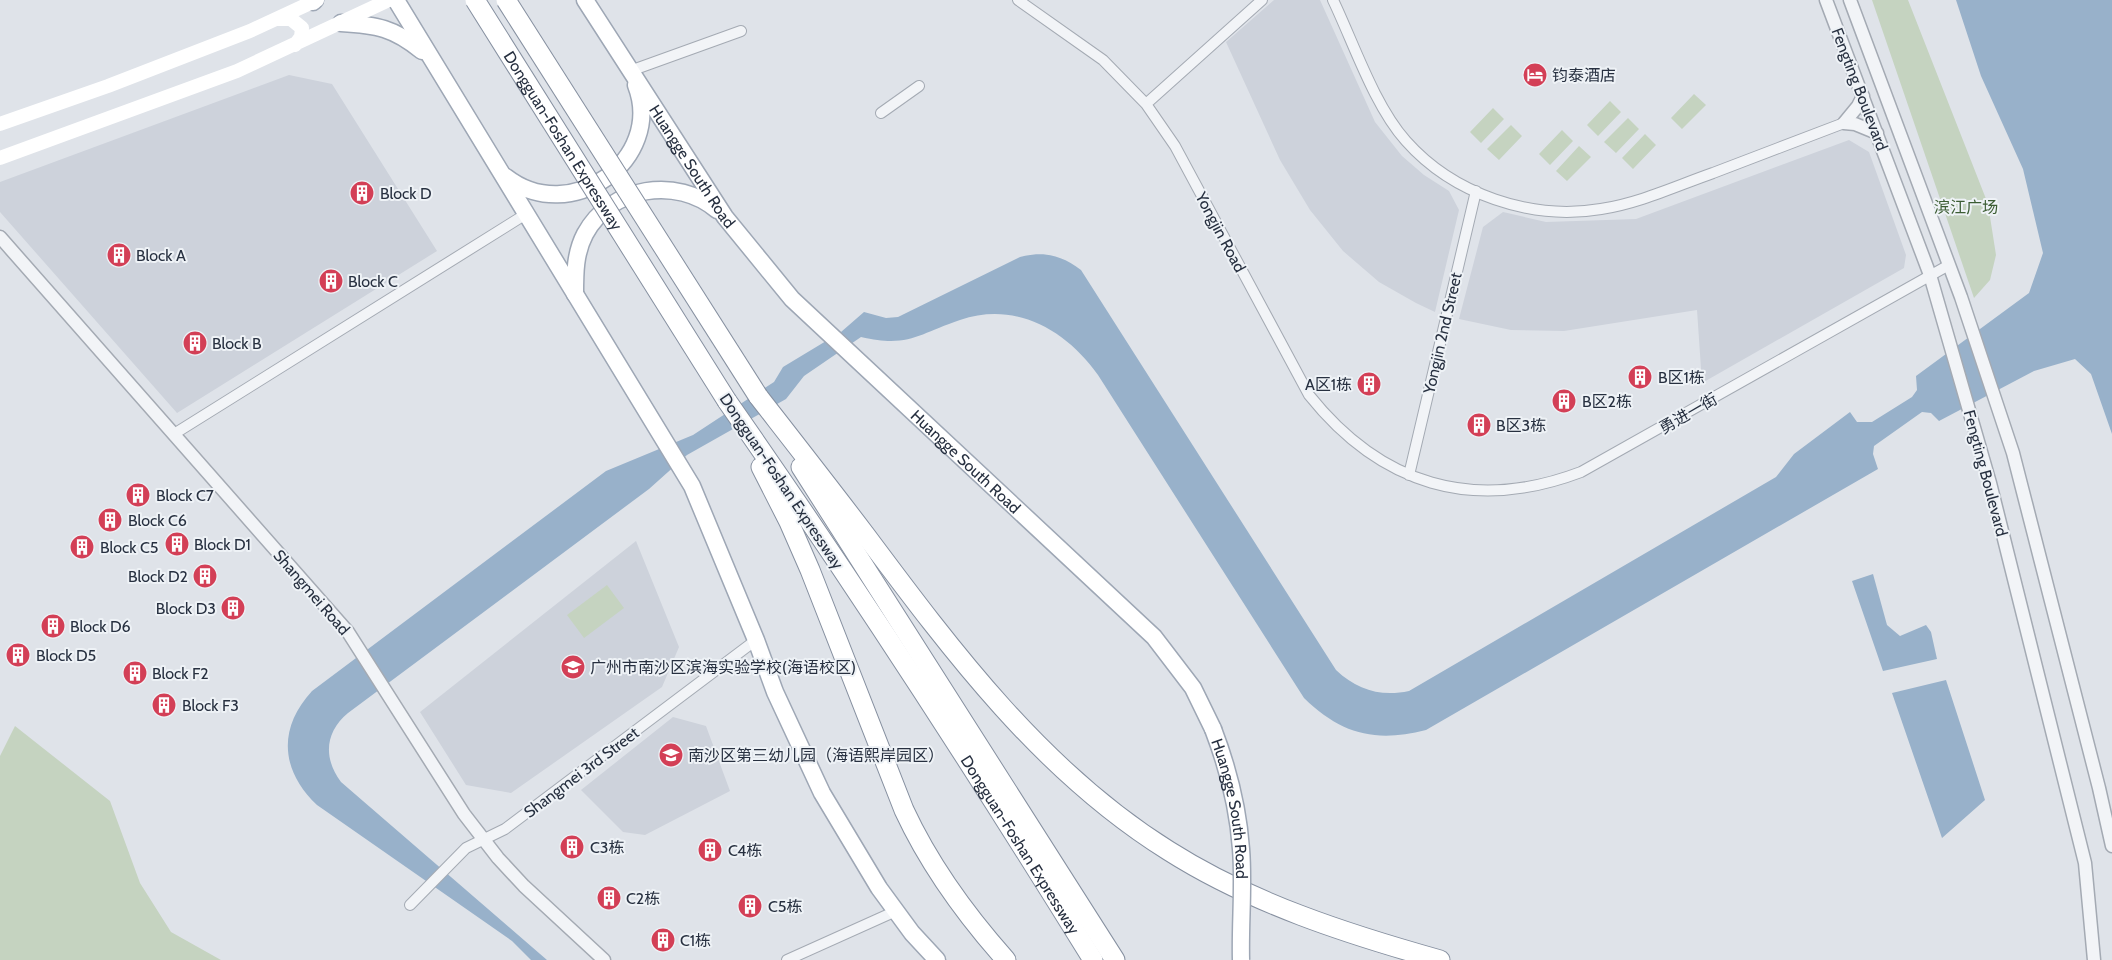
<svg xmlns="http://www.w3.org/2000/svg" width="2112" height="960" font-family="Cabin,'Noto Sans SC',sans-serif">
  <rect width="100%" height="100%" fill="#dfe3e9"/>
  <!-- built -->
  <path fill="#cdd2db" d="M 1274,0 L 1320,0 L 1375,122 L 1402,156 L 1424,175 L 1449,191 L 1459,210 L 1435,312 L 1416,303 L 1379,282 L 1343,251 L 1310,210 L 1280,160 L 1226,42 Z
    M 289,75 L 332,84 L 437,251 L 177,413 L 0,212 L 0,182 Z
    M 1849,140 L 1869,152 L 1906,255 L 1904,268 L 1702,383 L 1697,310 L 1564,331 L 1511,330 L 1459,319 L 1483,227 L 1503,212 L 1546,222 L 1636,219 Z
    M 636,541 L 679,647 L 662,687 L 511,793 L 466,785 L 420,712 Z
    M 673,717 L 706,726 L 730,791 L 645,835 L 623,832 L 581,790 Z"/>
  <!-- green -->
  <path fill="#c5d3c0" d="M 1872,0 L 1908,0 L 1988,204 L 1996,255 L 1990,280 L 1974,298 Z
    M 1694,94 L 1706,105 L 1682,129 L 1671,118 Z
    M 1610,101 L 1621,112 L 1598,136 L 1587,125 Z
    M 1493,108 L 1504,119 L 1481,143 L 1470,132 Z
    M 1628,118 L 1639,129 L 1616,153 L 1604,142 Z
    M 1511,125 L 1522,136 L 1499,160 L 1487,149 Z
    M 1562,130 L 1573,141 L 1550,165 L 1539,154 Z
    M 1645,134 L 1656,145 L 1633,169 L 1622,158 Z
    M 1579,146 L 1591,157 L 1567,181 L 1556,171 Z
    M 607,585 L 624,608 L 584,638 L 567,615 Z
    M 15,726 L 110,801 L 140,883 L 171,932 L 221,960 L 0,960 L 0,756 Z"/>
  <!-- water -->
  <path fill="#98b1ca" d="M 1956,0 L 2112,0 L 2112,434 L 2091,374 L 2075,359 L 2034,371 L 1939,421 L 1931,413 L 1922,412 L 1874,446 L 1873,454 L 1878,469 L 1426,730 C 1375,743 1341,734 1304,698 L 1098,375 C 1066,330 1016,301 960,320 C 918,334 909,348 861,337 L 804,376 L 786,399 L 687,455 L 649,489 L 348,713 C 325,732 323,758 341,782 L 547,960 L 531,960 L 512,941 L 317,805 C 280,770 278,728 312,691 L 606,471 L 693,435 L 774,382 L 783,367 L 841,332 L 864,312 L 886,318 L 898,317 L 1020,257 C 1044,251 1061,255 1081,270 L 1336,670 C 1357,690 1381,697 1409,691 L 1776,477 L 1794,454 L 1850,412 L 1857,422 L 1872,422 L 1912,397 L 1917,390 L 1916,376 L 2029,293 L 2043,253 L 2023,169 L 1981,76 Z
    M 1873,574 L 1887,625 L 1900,636 L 1926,625 L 1931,632 L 1937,659 L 1883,671 L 1852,581 Z
    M 1946,680 L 1985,800 L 1942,838 L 1892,693 Z"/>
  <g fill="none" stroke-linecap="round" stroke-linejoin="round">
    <defs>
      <path id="minor" d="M 1018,0 L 1103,60 L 1146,104 L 1175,146 L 1309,395 C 1381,485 1473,513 1581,472 L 1949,265
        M 1333,0 C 1354,44 1374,105 1406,141 C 1453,194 1531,221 1601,209 C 1640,203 1676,186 1713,173 C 1757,156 1800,140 1844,123
        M 630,71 L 741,31
        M 1146,104 L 1262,0
        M 881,113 L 919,86
        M 174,434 L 526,214
        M 1409,475 L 1476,191
        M 410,905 L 466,848 L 505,829 L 756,640
        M 787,960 L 896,911"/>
      <path id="tertiary" d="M 1826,0 L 1930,275 L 1990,483 L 2085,863 L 2094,960
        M 1850,0 L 1961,297 L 2013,453 L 2099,788 L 2112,846
        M 1863,96 L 1858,106 L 1844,123 L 1855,124 L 1877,133
        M 0,237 L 348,632 L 464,814 L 498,858 L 524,886 L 604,960"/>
      <g id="primary">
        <path d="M 396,0 L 692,486 L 756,640 L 775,692 L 822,793 L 879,888 L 912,933 L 937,960"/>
        <path id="s1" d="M 585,0 L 725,217 L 792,299 L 1154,637 L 1193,688 L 1213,729"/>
        <path d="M 313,2 L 315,0"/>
        <path d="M 341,23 C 377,25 394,28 422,51"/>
        <path d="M 506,177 C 570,227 665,160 636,85"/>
        <path d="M 575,294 C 575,273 575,253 585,234 C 611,186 677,176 717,210"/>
      </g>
      <g id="motorway">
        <path d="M 758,396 C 793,441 829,487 864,533 C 952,651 1042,772 1169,851 C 1251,903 1347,934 1440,960"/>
        <path id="s2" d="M 727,401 C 855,584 976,771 1093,960"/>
        <path d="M 761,467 L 789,522 L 810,570 L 904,810 C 930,866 965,914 1006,960"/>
        <path d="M 801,467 L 1115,960"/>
      </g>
    </defs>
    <!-- minor casing -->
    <use href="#minor" stroke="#a4aab3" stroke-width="12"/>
    <!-- tertiary casing -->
    <use href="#tertiary" stroke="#a4aab3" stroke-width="15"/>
    <!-- primary casing -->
    <use href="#primary" stroke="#9ea7b5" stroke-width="19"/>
    <!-- motorway casing -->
    <use href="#motorway" stroke="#8690a0" stroke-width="21"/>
    <!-- minor -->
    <use href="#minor" stroke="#f2f4f7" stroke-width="10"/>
    <!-- tertiary -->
    <use href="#tertiary" stroke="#f2f4f7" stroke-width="12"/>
    <!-- secondary -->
    <path stroke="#fff" stroke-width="14" d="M 279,19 L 291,19 L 302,28 L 301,37 L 295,45
      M 0,124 L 108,86 L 250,31 L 317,0
      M 0,158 L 237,71 L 389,0"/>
    <!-- primary -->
    <use href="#primary" stroke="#fff" stroke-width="16"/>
    <!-- motorway -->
    <use href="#motorway" stroke="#fff" stroke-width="19"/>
    <defs>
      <g id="primary-bridge">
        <path id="s3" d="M 1213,729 C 1228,768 1238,807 1241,849 C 1244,885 1240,923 1241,960"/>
      </g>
      <g id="motorway-bridge">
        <path id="s4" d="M 475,0 L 727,401"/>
        <path d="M 506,0 L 758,396"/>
      </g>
    </defs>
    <!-- primary-bridge casing -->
    <use href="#primary-bridge" stroke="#9ea7b5" stroke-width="19" stroke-linecap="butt"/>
    <!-- motorway-bridge casing -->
    <use href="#motorway-bridge" stroke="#8690a0" stroke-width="21" stroke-linecap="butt"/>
    <!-- primary-bridge -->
    <use href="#primary-bridge" stroke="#fff" stroke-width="16"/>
    <!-- motorway-bridge -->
    <use href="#motorway-bridge" stroke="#fff" stroke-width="19"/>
  </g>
  <!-- icons -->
  <defs>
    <symbol id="hotel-disc" viewBox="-11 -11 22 22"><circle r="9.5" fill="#d33f56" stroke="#eef2f6"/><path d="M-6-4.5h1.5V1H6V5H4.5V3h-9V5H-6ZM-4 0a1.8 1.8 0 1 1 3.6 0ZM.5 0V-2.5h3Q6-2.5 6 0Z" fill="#fff"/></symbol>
    <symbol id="building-disc" viewBox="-11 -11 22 22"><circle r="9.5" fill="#d33f56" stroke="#eef2f6"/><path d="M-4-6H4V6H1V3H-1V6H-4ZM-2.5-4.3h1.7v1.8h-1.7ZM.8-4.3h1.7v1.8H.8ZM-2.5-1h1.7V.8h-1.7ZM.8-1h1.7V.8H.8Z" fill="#fff"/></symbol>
    <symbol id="school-disc" viewBox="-11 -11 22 22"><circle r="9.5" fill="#d33f56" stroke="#eef2f6"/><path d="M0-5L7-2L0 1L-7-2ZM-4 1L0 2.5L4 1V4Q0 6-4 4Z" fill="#fff"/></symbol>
  </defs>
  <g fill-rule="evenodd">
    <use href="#hotel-disc" x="1521" y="61" width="28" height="28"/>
    <use href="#building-disc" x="348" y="179" width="28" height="28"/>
    <use href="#building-disc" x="105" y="241" width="28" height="28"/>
    <use href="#building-disc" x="317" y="267" width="28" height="28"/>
    <use href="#building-disc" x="181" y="329" width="28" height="28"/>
    <use href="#building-disc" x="1626" y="363" width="28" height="28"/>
    <use href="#building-disc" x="1355" y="370" width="28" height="28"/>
    <use href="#building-disc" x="1550" y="387" width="28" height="28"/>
    <use href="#building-disc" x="1465" y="411" width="28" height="28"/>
    <use href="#building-disc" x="124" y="481" width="28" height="28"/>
    <use href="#building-disc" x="96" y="506" width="28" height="28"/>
    <use href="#building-disc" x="163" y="530" width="28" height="28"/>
    <use href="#building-disc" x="68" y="533" width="28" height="28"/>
    <use href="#building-disc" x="191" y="562" width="28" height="28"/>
    <use href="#building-disc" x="219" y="594" width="28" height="28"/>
    <use href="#building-disc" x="39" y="612" width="28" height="28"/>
    <use href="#building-disc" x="4" y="641" width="28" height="28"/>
    <use href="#school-disc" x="559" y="653" width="28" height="28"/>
    <use href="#building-disc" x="121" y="659" width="28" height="28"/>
    <use href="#building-disc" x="150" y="691" width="28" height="28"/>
    <use href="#school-disc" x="657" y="741" width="28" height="28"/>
    <use href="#building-disc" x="558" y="833" width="28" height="28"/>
    <use href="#building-disc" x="696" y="836" width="28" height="28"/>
    <use href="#building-disc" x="595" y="884" width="28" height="28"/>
    <use href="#building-disc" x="736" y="892" width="28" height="28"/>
    <use href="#building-disc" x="649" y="926" width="28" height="28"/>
  </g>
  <g text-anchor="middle" stroke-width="4" stroke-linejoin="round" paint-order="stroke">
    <!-- poi labels -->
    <g font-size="16" fill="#273040" stroke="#eef2f6" text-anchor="start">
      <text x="1552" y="81">钧泰酒店</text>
      <text x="380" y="199">Block D</text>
      <text x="136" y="261">Block A</text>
      <text x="348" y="287">Block C</text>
      <text x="212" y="349">Block B</text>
      <text x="1658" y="383">B区1栋</text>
      <text x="1352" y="390" text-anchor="end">A区1栋</text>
      <text x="1582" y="407">B区2栋</text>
      <text x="1496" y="431">B区3栋</text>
      <text x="156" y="501">Block C7</text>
      <text x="128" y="526">Block C6</text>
      <text x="194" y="550">Block D1</text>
      <text x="100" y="553">Block C5</text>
      <text x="188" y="582" text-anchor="end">Block D2</text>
      <text x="216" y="614" text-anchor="end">Block D3</text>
      <text x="70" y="632">Block D6</text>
      <text x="36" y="661">Block D5</text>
      <text x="590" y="673">广州市南沙区滨海实验学校(海语校区)</text>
      <text x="152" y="679">Block F2</text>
      <text x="182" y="711">Block F3</text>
      <text x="688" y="761">南沙区第三幼儿园（海语熙岸园区）</text>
      <text x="590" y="853">C3栋</text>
      <text x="728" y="856">C4栋</text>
      <text x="626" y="904">C2栋</text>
      <text x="768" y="912">C5栋</text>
      <text x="680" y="946">C1栋</text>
    </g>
    <!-- street labels -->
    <g font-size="16" fill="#273040" stroke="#eef2f6">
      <text transform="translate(1860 89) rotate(69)" y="6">Fengting Boulevard</text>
      <text dy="6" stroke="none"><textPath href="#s4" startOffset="166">Dongguan-Foshan Expressway</textPath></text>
      <text dy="6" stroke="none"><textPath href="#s1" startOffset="198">Huangge South Road</textPath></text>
      <text transform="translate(1221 232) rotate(62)" y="6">Yongjin Road</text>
      <text transform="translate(1442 333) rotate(-77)" y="6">Yongjin 2nd Street</text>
      <text transform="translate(1688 413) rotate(-30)" y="6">勇进一街</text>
      <text dy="6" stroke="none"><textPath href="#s1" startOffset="602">Huangge South Road</textPath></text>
      <text transform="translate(1986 473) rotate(75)" y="6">Fengting Boulevard</text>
      <text transform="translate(782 481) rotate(56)" y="6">Dongguan-Foshan Expressway</text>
      <text transform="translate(312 592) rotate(49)" y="6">Shangmei Road</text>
      <text transform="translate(581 772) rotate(-37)" y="6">Shangmei 3rd Street</text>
      <text dy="6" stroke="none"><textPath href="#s3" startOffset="82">Huangge South Road</textPath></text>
      <text dy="6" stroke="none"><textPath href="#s2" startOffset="532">Dongguan-Foshan Expressway</textPath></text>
    </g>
    <!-- park labels -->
    <g font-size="16" fill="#3c5d34" stroke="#eef2f6">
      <text x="1966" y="213">滨江广场</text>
    </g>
  </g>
</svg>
